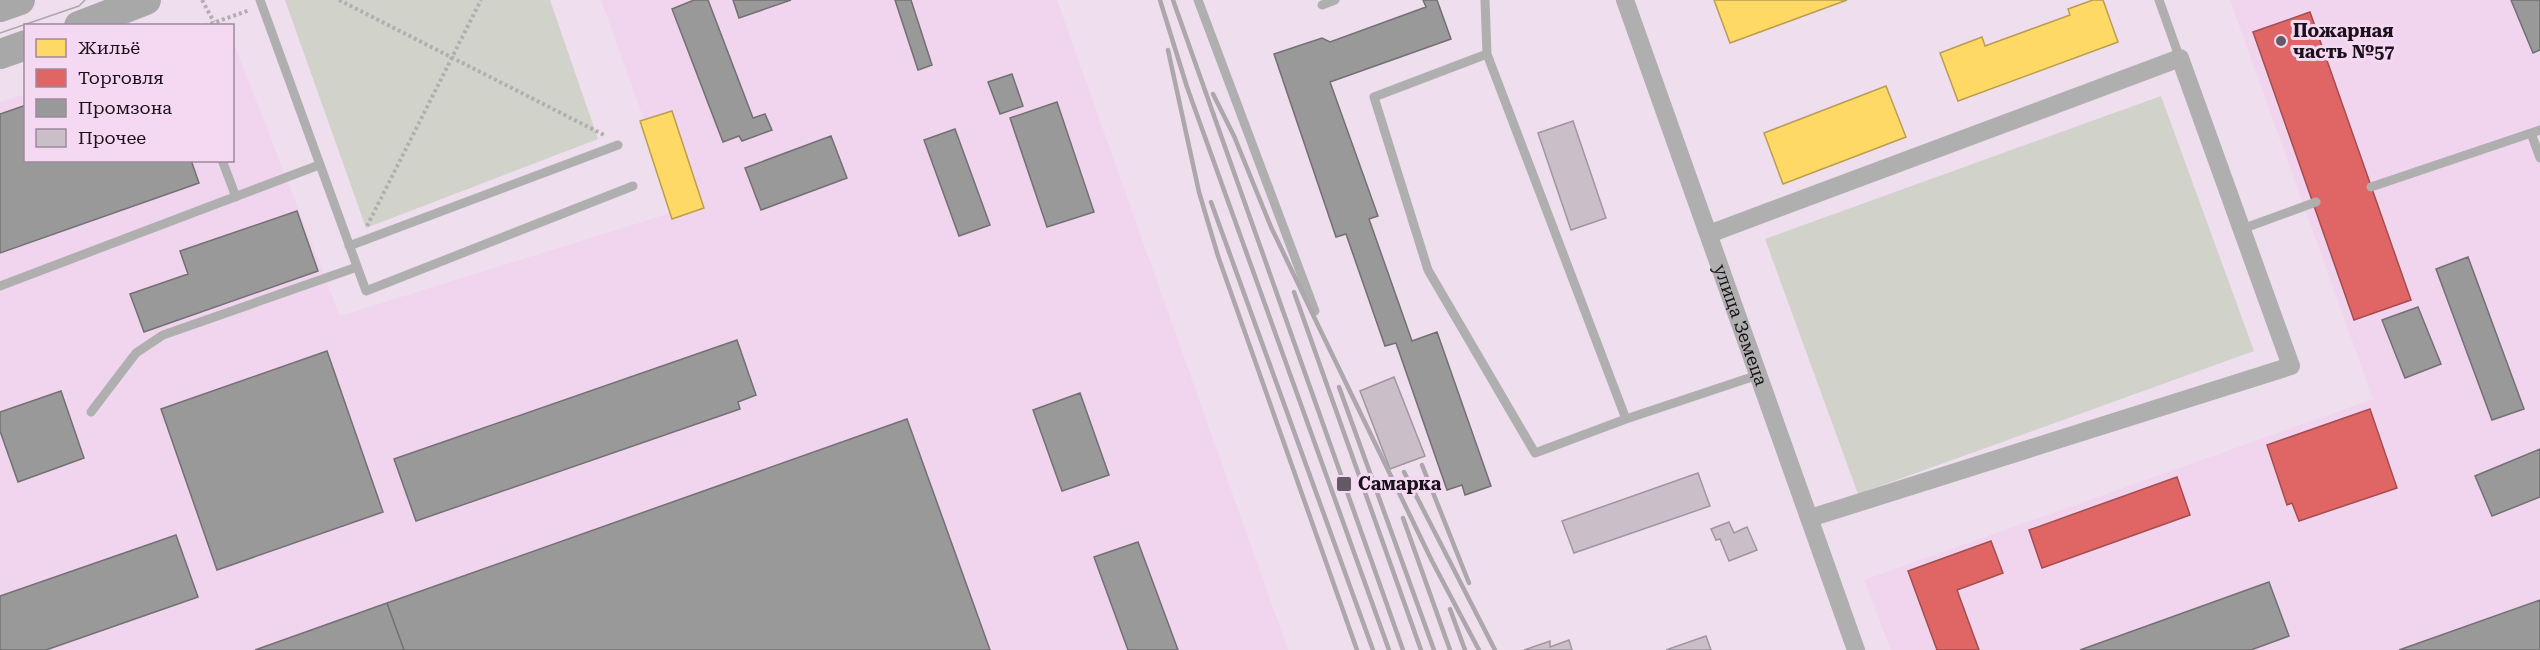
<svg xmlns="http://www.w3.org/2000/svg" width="2540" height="650" font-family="'Roboto Serif',serif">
  <rect width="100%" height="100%" fill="#efdeed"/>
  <!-- built -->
  <path fill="#f1d5ee" d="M 601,0 L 1057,0 L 1288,650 L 0,650 L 0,102 L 25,94 L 26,160 L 232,160 L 233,41 L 340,316 L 677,211 Z
    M 2230,0 L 2540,0 L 2540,650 L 1891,650 L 1864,580 L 2373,399 Z"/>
  <!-- green -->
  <path fill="#d1d3cb" d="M 285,0 L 550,0 L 598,139 L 366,228 Z
    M 2161,96 L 2254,351 L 1858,494 L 1765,239 Z"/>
  <!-- homes -->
  <path fill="#ffd966" stroke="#bb9d4f" stroke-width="1.5" d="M 1714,0 L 1847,0 L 1730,43 Z
    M 2093,0 L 2103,0 L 2118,42 L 1958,101 L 1940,53 L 1982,37 L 1985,46 L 2070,15 L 2068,9 Z
    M 1886,86 L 1906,137 L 1783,184 L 1764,133 Z
    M 672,111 L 704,208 L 672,219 L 640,121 Z"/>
  <!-- shops -->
  <path fill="#e06666" stroke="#a54c4f" stroke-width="1.5" d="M 2310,12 L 2411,300 L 2354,320 L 2253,32 Z
    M 2370,409 L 2397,488 L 2299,521 L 2292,503 L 2287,505 L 2267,445 Z
    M 2177,477 L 2190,515 L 2042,568 L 2029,530 Z
    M 1991,541 L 2003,573 L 1957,590 L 1979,650 L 1937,650 L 1908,571 Z"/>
  <!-- industry -->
  <path fill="#999" stroke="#737073" stroke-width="1.5" d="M 694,0 L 708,0 L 753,118 L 765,114 L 772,130 L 742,141 L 739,136 L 723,142 L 672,9 Z
    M 733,0 L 791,0 L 739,18 Z
    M 895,0 L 911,0 L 932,65 L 918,70 Z
    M 1423,0 L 1437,0 L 1451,39 L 1330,82 L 1378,216 L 1369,219 L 1412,341 L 1437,332 L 1491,486 L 1465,495 L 1462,485 L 1447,490 L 1396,343 L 1385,346 L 1346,234 L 1336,237 L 1274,54 L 1322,38 L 1330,42 L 1426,7 Z
    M 2511,0 L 2540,0 L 2540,50 L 2533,53 Z
    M 1012,74 L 1023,106 L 1000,114 L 988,82 Z
    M 1057,102 L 1094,212 L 1047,227 L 1010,118 Z
    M 26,105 L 26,160 L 191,160 L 199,183 L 0,253 L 0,114 Z
    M 955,129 L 990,225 L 959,236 L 924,140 Z
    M 831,136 L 847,178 L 761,210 L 745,168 Z
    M 297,211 L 318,271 L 144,332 L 130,294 L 188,274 L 180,251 Z
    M 2468,257 L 2524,409 L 2492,420 L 2436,269 Z
    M 2418,307 L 2441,364 L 2405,378 L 2382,320 Z
    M 737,340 L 756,395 L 738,402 L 740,409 L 416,521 L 394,459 Z
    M 327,351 L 383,512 L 217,570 L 161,409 Z
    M 61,391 L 84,458 L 18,482 L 0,431 L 0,412 Z
    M 1080,393 L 1109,475 L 1062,491 L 1033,410 Z
    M 907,419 L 990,650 L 404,650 L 387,603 Z
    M 2540,449 L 2540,497 L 2492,516 L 2475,476 Z
    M 176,535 L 198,597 L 46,650 L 0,650 L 0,596 Z
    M 1138,542 L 1178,650 L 1128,650 L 1094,557 Z
    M 2269,582 L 2289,636 L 2251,650 L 2080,650 Z
    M 2540,600 L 2540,650 L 2399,650 Z
    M 387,603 L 404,650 L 255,650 Z"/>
  <!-- building -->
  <path fill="#cabec8" stroke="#a195a0" stroke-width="1.5" d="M 1573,121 L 1606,218 L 1571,230 L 1538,133 Z
    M 1394,377 L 1425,456 L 1390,469 L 1360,391 Z
    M 1698,473 L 1710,506 L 1574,553 L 1562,521 Z
    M 1729,522 L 1734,533 L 1747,527 L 1757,550 L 1729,561 L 1720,539 L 1716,540 L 1711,529 Z
    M 1706,636 L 1711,650 L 1666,650 Z
    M 1569,640 L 1572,650 L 1524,650 L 1550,641 L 1550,647 Z"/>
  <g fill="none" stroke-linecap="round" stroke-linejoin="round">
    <!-- path -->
    <path stroke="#b1aeb1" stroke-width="4" stroke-dasharray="3 3" stroke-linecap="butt" d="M 202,0 L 214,22
      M 339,0 L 606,136
      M 205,26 L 250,10
      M 367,226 L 481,0"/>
    <!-- service -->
    <path stroke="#aeafae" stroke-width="9" d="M 260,0 L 366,291 L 633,186
      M 1198,0 L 1315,311
      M 1485,0 L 1487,54
      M 2159,0 L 2180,59
      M 1322,5 L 1335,0
      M 2531,133 L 2540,158
      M 222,160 L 236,197
      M 2371,187 L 2540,130
      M 2242,229 L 2316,202
      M 349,246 L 618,145
      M 0,286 L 319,165
      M 91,412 L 136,353 L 163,335 L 357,267
      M 1626,419 L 1487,54 L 1374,97 L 1428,270 L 1535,453 L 1626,419 L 1758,375"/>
    <!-- minor -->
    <g stroke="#aeafae" stroke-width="18">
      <path id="s1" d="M 1625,0 L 1856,650"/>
      <path d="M 1709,234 L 2180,58 L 2291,366 L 1810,518"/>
    </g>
    <!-- primary -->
    <path stroke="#a9a8a8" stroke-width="30" d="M 0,7 L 20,0
      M 79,26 L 146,0
      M 0,54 L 26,45"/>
    <!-- tram -->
    <path stroke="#aba7ab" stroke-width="1.5" d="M 0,33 L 79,6 L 85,0"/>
    <!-- rail -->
    <path stroke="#aba7ab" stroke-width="4.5" d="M 1160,0 L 1187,87 L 1389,650
      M 1173,0 L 1403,650
      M 1168,50 L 1199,192 L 1218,256 L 1357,650
      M 1213,94 L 1234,136 L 1271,227 L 1315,319 L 1432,561 L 1479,650
      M 1211,202 L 1373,650
      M 1294,292 L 1421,650
      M 1339,387 L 1434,650
      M 1422,465 L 1469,583
      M 1404,472 L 1495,650
      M 1403,518 L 1450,650
      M 1450,609 L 1465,650"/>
  </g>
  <!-- markers -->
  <g fill="#655964" stroke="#f5d8f2" stroke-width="2">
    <circle cx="2281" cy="41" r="6"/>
    <rect x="1336" y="476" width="16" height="16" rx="3"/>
  </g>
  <g text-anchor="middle" stroke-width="6" stroke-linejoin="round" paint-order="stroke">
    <!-- poi labels -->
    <g font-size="18" font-weight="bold" fill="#1b111a" stroke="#f5d8f2" text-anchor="start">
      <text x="2293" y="37">Пожарная<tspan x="2293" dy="21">часть №57</tspan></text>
      <text x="1358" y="490">Самарка</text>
    </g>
    <!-- street labels -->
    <g font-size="18" fill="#1b111a" stroke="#f5d8f2">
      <text dy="6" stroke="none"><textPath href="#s1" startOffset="345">улица Земеца</textPath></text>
    </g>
  </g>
  <!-- legend -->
  <rect x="24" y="24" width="210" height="138" fill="#f5d8f2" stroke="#9e889c" stroke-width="1.5"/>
  <rect x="36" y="39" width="30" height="18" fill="#ffd966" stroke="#9e889c" stroke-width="1.5"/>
  <text x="78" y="54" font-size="18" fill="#1b111a">Жильё</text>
  <rect x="36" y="69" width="30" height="18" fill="#e06666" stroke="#9e889c" stroke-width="1.5"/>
  <text x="78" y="84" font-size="18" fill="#1b111a">Торговля</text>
  <rect x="36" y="99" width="30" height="18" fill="#999999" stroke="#9e889c" stroke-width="1.5"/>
  <text x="78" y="114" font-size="18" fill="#1b111a">Промзона</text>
  <rect x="36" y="129" width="30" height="18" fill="#cabec8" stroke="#9e889c" stroke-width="1.5"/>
  <text x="78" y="144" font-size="18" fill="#1b111a">Прочее</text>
</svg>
